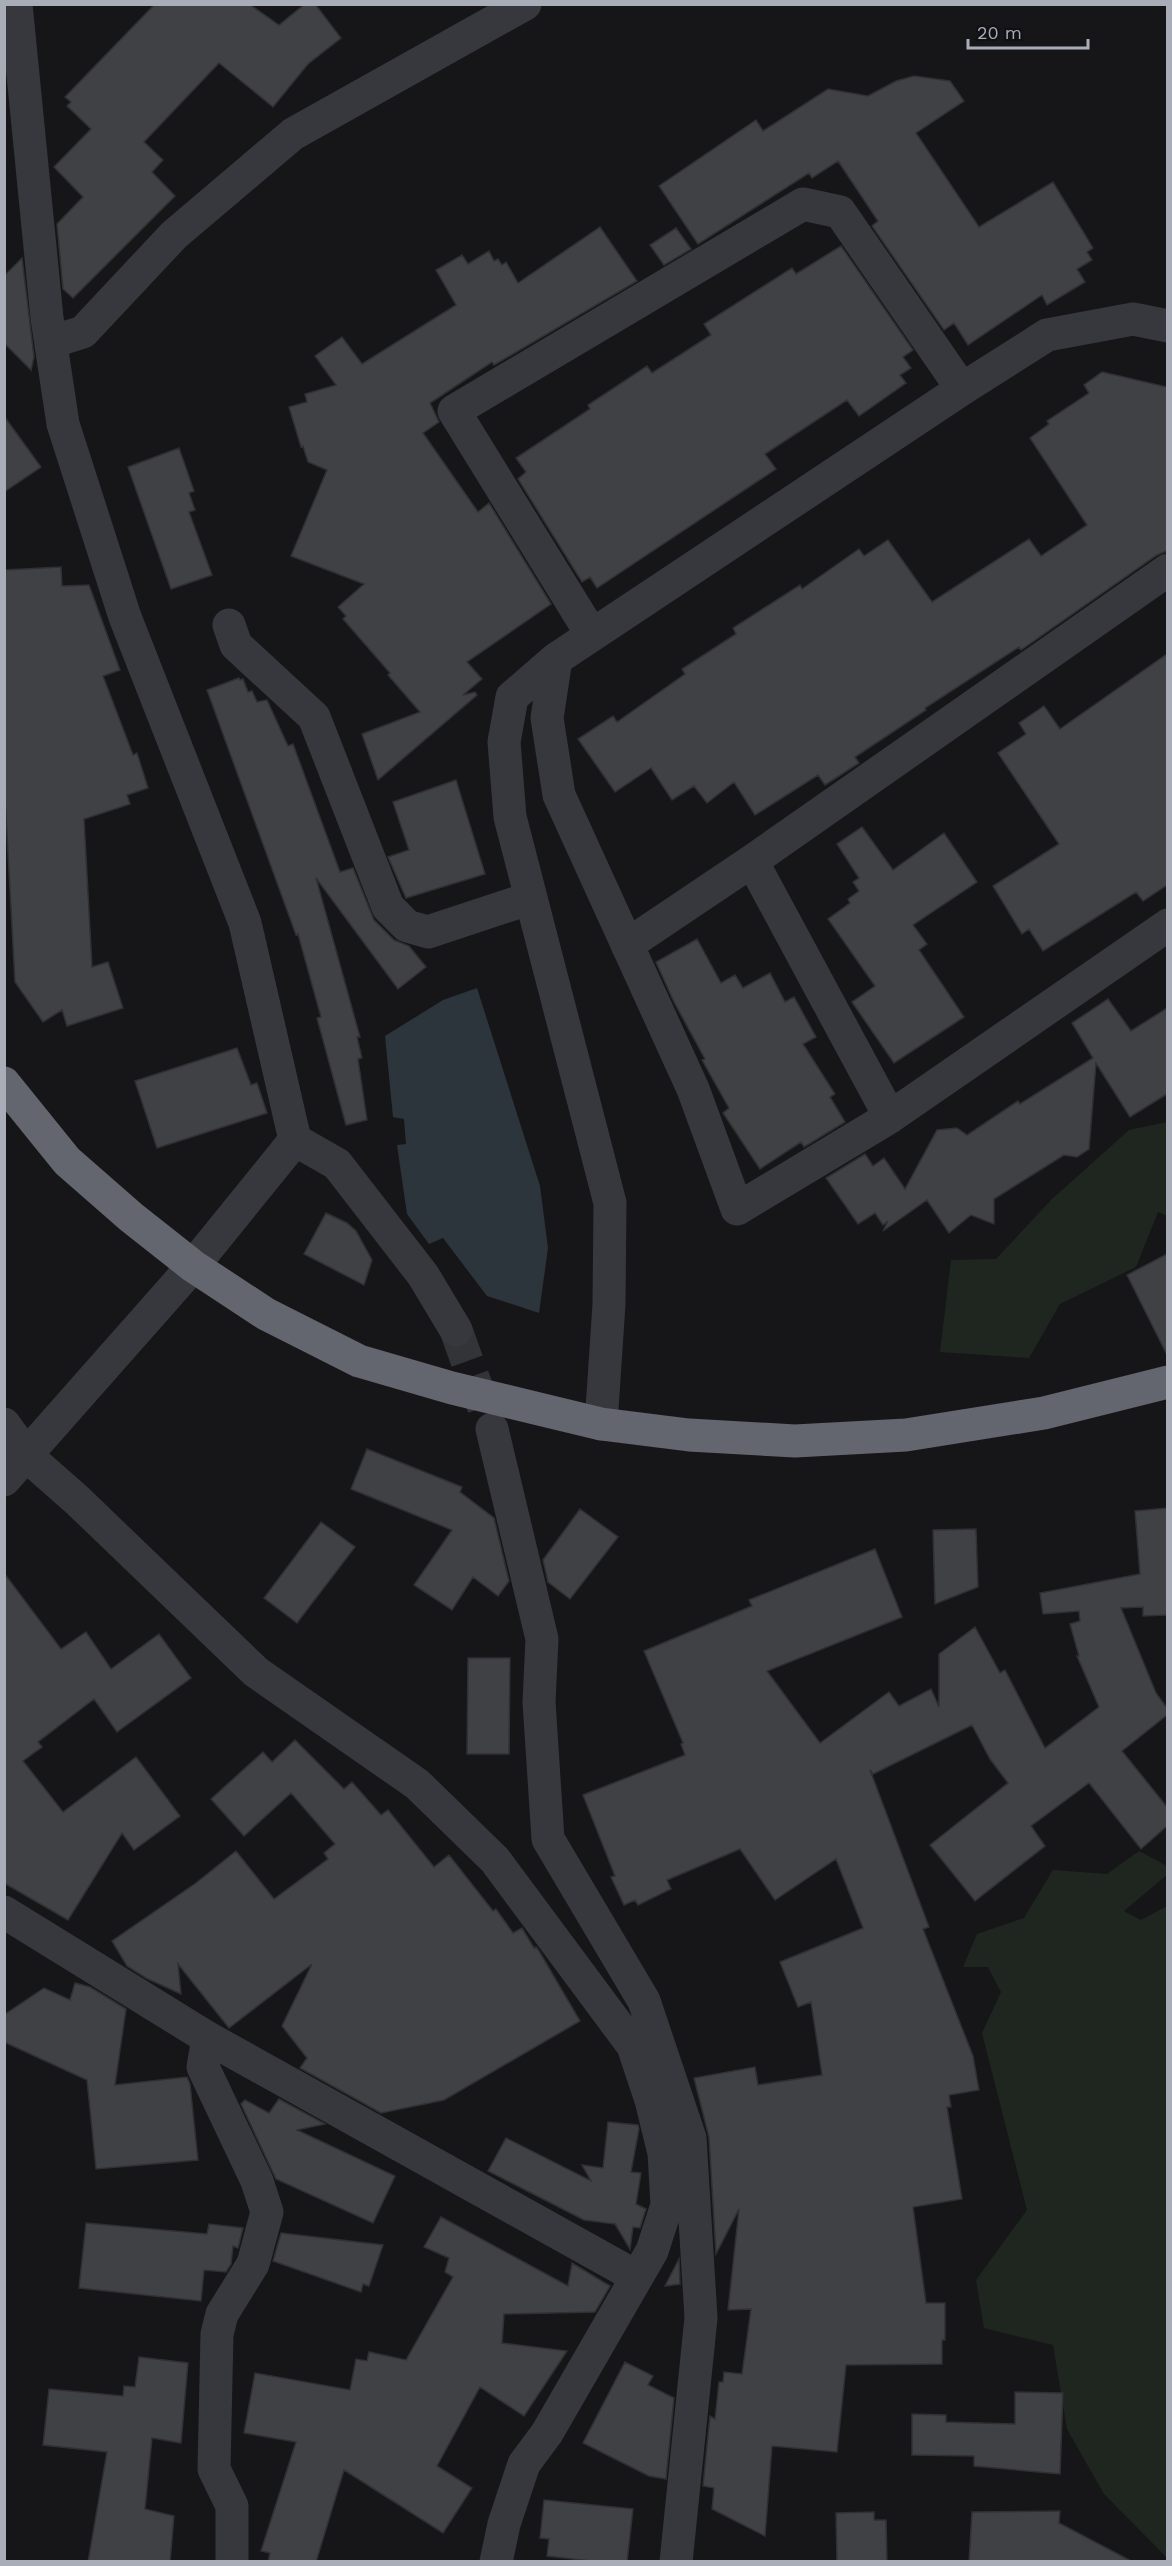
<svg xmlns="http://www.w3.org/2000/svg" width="1172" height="2566" font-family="'Work Sans',sans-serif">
  <rect width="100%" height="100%" fill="#161618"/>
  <!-- green -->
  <path fill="#1e261f" d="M 1167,1122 L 1167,1216 L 1158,1212 L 1136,1267 L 1060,1304 L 1029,1358 L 940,1352 L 951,1260 L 996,1259 L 1052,1199 L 1129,1130 Z
    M 1139,1851 L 1167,1866 L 1167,1875 L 1124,1911 L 1141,1920 L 1167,1906 L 1167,2558 L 1104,2494 L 1067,2429 L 1053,2345 L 984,2328 L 976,2280 L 1027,2210 L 982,2033 L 1001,1992 L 988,1967 L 963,1967 L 977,1934 L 1024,1918 L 1053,1870 L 1107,1874 Z"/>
  <!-- water -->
  <path fill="#2c353c" d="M 477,988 L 540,1186 L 548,1248 L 539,1313 L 487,1296 L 443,1238 L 429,1244 L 407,1214 L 397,1145 L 406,1144 L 404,1119 L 393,1117 L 385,1036 L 443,1000 Z"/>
  <!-- building -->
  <path fill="#404145" stroke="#303034" stroke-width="1.5" d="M 155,4 L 249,4 L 279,25 L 305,4 L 315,4 L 341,38 L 308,64 L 273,107 L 219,63 L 144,142 L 163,160 L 152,172 L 175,196 L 73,298 L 63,289 L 57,224 L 83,197 L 54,167 L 91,129 L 67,106 L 71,102 L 65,97 Z
    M 914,76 L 950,81 L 964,101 L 916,133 L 979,227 L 1053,182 L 1093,248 L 1087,252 L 1092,260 L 1077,269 L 1085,282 L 1047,305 L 1042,295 L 968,345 L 954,323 L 944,330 L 872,226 L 878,221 L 838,161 L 812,178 L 809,173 L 698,244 L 659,186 L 756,120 L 763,131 L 828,89 L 868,96 L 896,81 Z
    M 600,227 L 637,281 L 494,365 L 492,362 L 430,403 L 439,422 L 423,433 L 478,512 L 489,503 L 551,604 L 467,662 L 482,679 L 463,695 L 475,692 L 477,695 L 378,780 L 362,734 L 420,712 L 388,675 L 390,673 L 343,619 L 346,616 L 338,607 L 364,584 L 291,556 L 327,470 L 308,462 L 303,446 L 301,447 L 289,407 L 307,402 L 305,394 L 336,385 L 315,356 L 342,337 L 362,364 L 456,305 L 436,270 L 462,255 L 468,264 L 489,251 L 494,261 L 498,259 L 502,265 L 506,262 L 518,283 Z
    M 676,228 L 691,249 L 664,265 L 650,245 Z
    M 841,246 L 913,350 L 903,357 L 911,368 L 900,375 L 906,383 L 859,416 L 847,400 L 765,454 L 776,469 L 597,588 L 590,577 L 582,582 L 518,479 L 526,472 L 516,458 L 590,409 L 588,405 L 647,366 L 652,373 L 711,335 L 704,324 L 792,268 L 796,274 Z
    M 22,258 L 34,357 L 31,370 L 4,343 L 4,276 Z
    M 1102,372 L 1167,387 L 1167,551 L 1157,555 L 1021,650 L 1019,647 L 925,708 L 926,710 L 855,757 L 859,763 L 825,785 L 818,775 L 755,815 L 734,782 L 707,803 L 694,786 L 672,800 L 651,768 L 615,792 L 578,739 L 613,716 L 617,722 L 685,674 L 682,669 L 736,634 L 733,628 L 800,585 L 802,589 L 859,549 L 864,556 L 888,540 L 932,602 L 1029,539 L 1041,556 L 1087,525 L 1030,438 L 1049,424 L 1047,421 L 1089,393 L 1084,385 Z
    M 4,416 L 41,467 L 4,492 Z
    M 179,448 L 194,491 L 189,493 L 195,510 L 189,512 L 212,575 L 171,589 L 128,467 Z
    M 61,567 L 62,586 L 89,585 L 120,670 L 103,676 L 133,755 L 137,753 L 148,788 L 127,795 L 130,804 L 84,819 L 92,967 L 108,962 L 123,1008 L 67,1026 L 62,1010 L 43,1022 L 15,982 L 4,779 L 4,570 Z
    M 1167,654 L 1167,885 L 1143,901 L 1136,892 L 1043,951 L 1029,929 L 1022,934 L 993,886 L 1059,844 L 998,753 L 1026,734 L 1019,723 L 1044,706 L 1060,729 Z
    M 239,678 L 240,680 L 243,679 L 248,692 L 252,691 L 257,702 L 267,700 L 288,746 L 293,744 L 340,872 L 353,868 L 374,920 L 394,940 L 409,946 L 426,967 L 398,989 L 316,878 L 360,1037 L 357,1037 L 362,1058 L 358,1059 L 367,1120 L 346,1125 L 317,1018 L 321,1017 L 298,934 L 296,935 L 207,690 Z
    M 456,780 L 485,874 L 406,898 L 388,857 L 409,850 L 393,802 Z
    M 862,827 L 893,870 L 944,833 L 977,882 L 913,925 L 927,944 L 919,950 L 964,1017 L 894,1063 L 852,1002 L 875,986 L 828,919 L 850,903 L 848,899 L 859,891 L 853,882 L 859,878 L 837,844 Z
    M 697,939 L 721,983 L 735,975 L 743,988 L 770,973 L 785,1002 L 794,997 L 816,1037 L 803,1044 L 835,1094 L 830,1097 L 845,1122 L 804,1147 L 801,1142 L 760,1169 L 723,1113 L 729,1108 L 702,1060 L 705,1059 L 674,1002 L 656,962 Z
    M 1108,999 L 1131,1031 L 1167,1008 L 1167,1094 L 1130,1117 L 1096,1063 L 1089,1149 L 1077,1157 L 1064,1155 L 994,1199 L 994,1224 L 971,1215 L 949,1233 L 927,1200 L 883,1231 L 888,1221 L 883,1225 L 875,1213 L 858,1224 L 826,1178 L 865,1154 L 873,1166 L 884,1158 L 905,1189 L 937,1130 L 957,1128 L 967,1135 L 1018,1101 L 1020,1104 L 1093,1058 L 1072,1023 Z
    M 237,1048 L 251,1085 L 257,1083 L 267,1113 L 157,1148 L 135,1081 Z
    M 326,1213 L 347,1223 L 356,1231 L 372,1260 L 364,1285 L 304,1254 Z
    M 1167,1254 L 1167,1355 L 1127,1275 Z
    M 367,1449 L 462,1487 L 460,1492 L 494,1518 L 509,1581 L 498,1596 L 473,1577 L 452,1610 L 414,1585 L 452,1530 L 351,1489 Z
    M 1167,1508 L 1167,1615 L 1143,1616 L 1143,1607 L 1121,1608 L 1156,1693 L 1167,1708 L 1167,1715 L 1122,1751 L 1167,1807 L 1167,1826 L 1141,1849 L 1089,1783 L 1031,1826 L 1045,1846 L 975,1901 L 930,1845 L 1008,1783 L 990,1759 L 972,1725 L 873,1774 L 870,1770 L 929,1927 L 923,1929 L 973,2056 L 979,2090 L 949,2095 L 951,2107 L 947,2107 L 962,2199 L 913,2207 L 926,2303 L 945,2303 L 945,2340 L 942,2340 L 942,2364 L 846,2365 L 837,2452 L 772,2446 L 765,2536 L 712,2509 L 714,2488 L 703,2486 L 710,2416 L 715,2419 L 719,2382 L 723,2382 L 724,2372 L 742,2374 L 751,2309 L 728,2310 L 739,2209 L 716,2254 L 709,2137 L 694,2078 L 755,2067 L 758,2085 L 822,2075 L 811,2002 L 798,2007 L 780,1962 L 863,1928 L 836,1859 L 775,1900 L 740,1849 L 667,1880 L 671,1889 L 638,1905 L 635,1900 L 624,1905 L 611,1877 L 615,1876 L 583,1795 L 685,1755 L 681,1744 L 683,1743 L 644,1651 L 752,1606 L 749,1600 L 875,1549 L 902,1617 L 767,1671 L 820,1743 L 889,1692 L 899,1706 L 931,1689 L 939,1707 L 939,1654 L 975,1627 L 1000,1673 L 1005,1670 L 1045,1748 L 1099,1707 L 1077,1656 L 1079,1656 L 1070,1624 L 1080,1621 L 1079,1611 L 1043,1614 L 1040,1593 L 1140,1574 L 1135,1511 Z
    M 580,1509 L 618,1537 L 570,1599 L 548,1582 L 543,1560 Z
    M 321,1522 L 355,1547 L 297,1623 L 264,1598 Z
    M 976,1529 L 978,1587 L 935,1604 L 933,1530 Z
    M 4,1573 L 61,1649 L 86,1632 L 111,1669 L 159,1634 L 191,1678 L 117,1732 L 94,1699 L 38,1742 L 42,1747 L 23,1761 L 63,1812 L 136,1757 L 180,1816 L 134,1850 L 122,1833 L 68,1920 L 4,1883 Z
    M 468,1658 L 510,1658 L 509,1754 L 467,1754 Z
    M 295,1740 L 344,1789 L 352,1782 L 381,1815 L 388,1810 L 434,1867 L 449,1855 L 493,1911 L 496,1909 L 513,1933 L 522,1928 L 534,1948 L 536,1947 L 539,1951 L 580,2021 L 444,2100 L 381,2113 L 300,2068 L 307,2058 L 282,2026 L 312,1964 L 229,2028 L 178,1964 L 181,1994 L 146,1978 L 127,1966 L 112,1941 L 196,1883 L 236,1851 L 274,1899 L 328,1859 L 324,1853 L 335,1844 L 291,1793 L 244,1836 L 211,1799 L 263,1752 L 272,1762 Z
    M 75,1983 L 90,1987 L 126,2009 L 115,2085 L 187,2077 L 190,2084 L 198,2160 L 96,2169 L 87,2080 L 4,2042 L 4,2015 L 44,1988 L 70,2000 Z
    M 279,2099 L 325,2124 L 297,2130 L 395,2176 L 373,2223 L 276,2179 L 241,2104 L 245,2100 L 269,2113 Z
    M 608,2122 L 638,2125 L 639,2129 L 631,2172 L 641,2173 L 636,2204 L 646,2209 L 640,2228 L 633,2227 L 630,2249 L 615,2224 L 584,2220 L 488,2171 L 506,2138 L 591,2181 L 582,2165 L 603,2168 Z
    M 441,2217 L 568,2286 L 572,2263 L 610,2286 L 595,2312 L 504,2314 L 502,2343 L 567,2351 L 524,2416 L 480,2387 L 437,2466 L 472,2488 L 443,2533 L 344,2470 L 316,2562 L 268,2562 L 270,2553 L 261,2551 L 296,2442 L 244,2433 L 255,2373 L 350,2390 L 356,2359 L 367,2361 L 369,2352 L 406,2360 L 453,2277 L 445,2272 L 449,2258 L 424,2247 Z
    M 86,2223 L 207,2234 L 209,2224 L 243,2228 L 238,2248 L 233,2246 L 231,2264 L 226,2272 L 204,2270 L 201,2301 L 79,2288 Z
    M 281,2233 L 383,2245 L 369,2286 L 363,2284 L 361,2292 L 273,2261 Z
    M 679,2259 L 680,2284 L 665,2286 Z
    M 139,2357 L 188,2363 L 181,2443 L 152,2438 L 145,2509 L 174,2516 L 170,2562 L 88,2562 L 107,2452 L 43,2445 L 49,2389 L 123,2396 L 124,2386 L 135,2387 Z
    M 625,2362 L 653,2376 L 648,2385 L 674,2398 L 666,2479 L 649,2476 L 583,2443 Z
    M 1015,2392 L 1063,2393 L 1060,2474 L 974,2466 L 974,2456 L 912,2455 L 912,2414 L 946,2415 L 946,2422 L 1015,2424 Z
    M 544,2500 L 633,2509 L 627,2562 L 600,2562 L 547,2556 L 549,2539 L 540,2538 Z
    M 1060,2511 L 1059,2523 L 1133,2562 L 969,2562 L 972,2512 Z
    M 874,2512 L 874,2520 L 886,2520 L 887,2562 L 837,2562 L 836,2513 Z"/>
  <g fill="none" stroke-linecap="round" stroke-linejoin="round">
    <!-- street-tunnel -->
    <path stroke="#333438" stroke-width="33" stroke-dasharray="33 16" stroke-linecap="butt" d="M 456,1330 L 488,1419"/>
    <!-- street -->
    <path stroke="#37383d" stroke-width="33" d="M 1168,326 L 1133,319 L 1047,335 L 962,389 L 556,659 L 547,718 L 559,795 L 693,1089 L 737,1209 L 890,1117 L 1168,925
      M 51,342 L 83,332 L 174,235 L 293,134 L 525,4
      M 229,625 L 236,645 L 314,717 L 388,907 L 407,926 L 428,932 L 531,898
      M 592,635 L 454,411 L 803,204 L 840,212 L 962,389
      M 556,659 L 512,697 L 504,742 L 510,817 L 610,1203 L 609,1304 L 601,1424
      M 752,861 L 890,1117
      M 627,945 L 752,861 L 1168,570
      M 295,1140 L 337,1164 L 423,1275 L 456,1330
      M 4,1424 L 27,1456 L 77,1500 L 256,1672 L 417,1784 L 495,1860 L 633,2046 L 651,2100 L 664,2153 L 667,2205 L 652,2251 L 547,2433 L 524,2464 L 504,2524 L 496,2562
      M 492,1429 L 542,1639 L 539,1702 L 548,1839 L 644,2001 L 690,2138 L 701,2318 L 676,2562
      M 4,1480 L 193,1266 L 295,1140 L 245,923 L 125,617 L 63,424 L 47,318 L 16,4
      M 4,1912 L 208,2038 L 637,2277
      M 208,2038 L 203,2067 L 257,2181 L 267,2212 L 253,2264 L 222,2314 L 217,2334 L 214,2469 L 232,2506 L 232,2562"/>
    <!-- highway -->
    <path stroke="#63666e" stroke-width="33" d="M 4,1083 L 67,1161 L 131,1217 L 193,1266 L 266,1314 L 359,1361 L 452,1388 L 601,1424 L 689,1435 L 795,1441 L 906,1435 L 1044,1413 L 1168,1382"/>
  </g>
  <!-- border -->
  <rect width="1172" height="2566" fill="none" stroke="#a8adb8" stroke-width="12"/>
  <!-- scale -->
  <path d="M968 39v9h120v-9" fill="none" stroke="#a8adb8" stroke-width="3"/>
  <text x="977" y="39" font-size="18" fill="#a8adb8" stroke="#111113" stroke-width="4.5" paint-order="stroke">20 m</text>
</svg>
